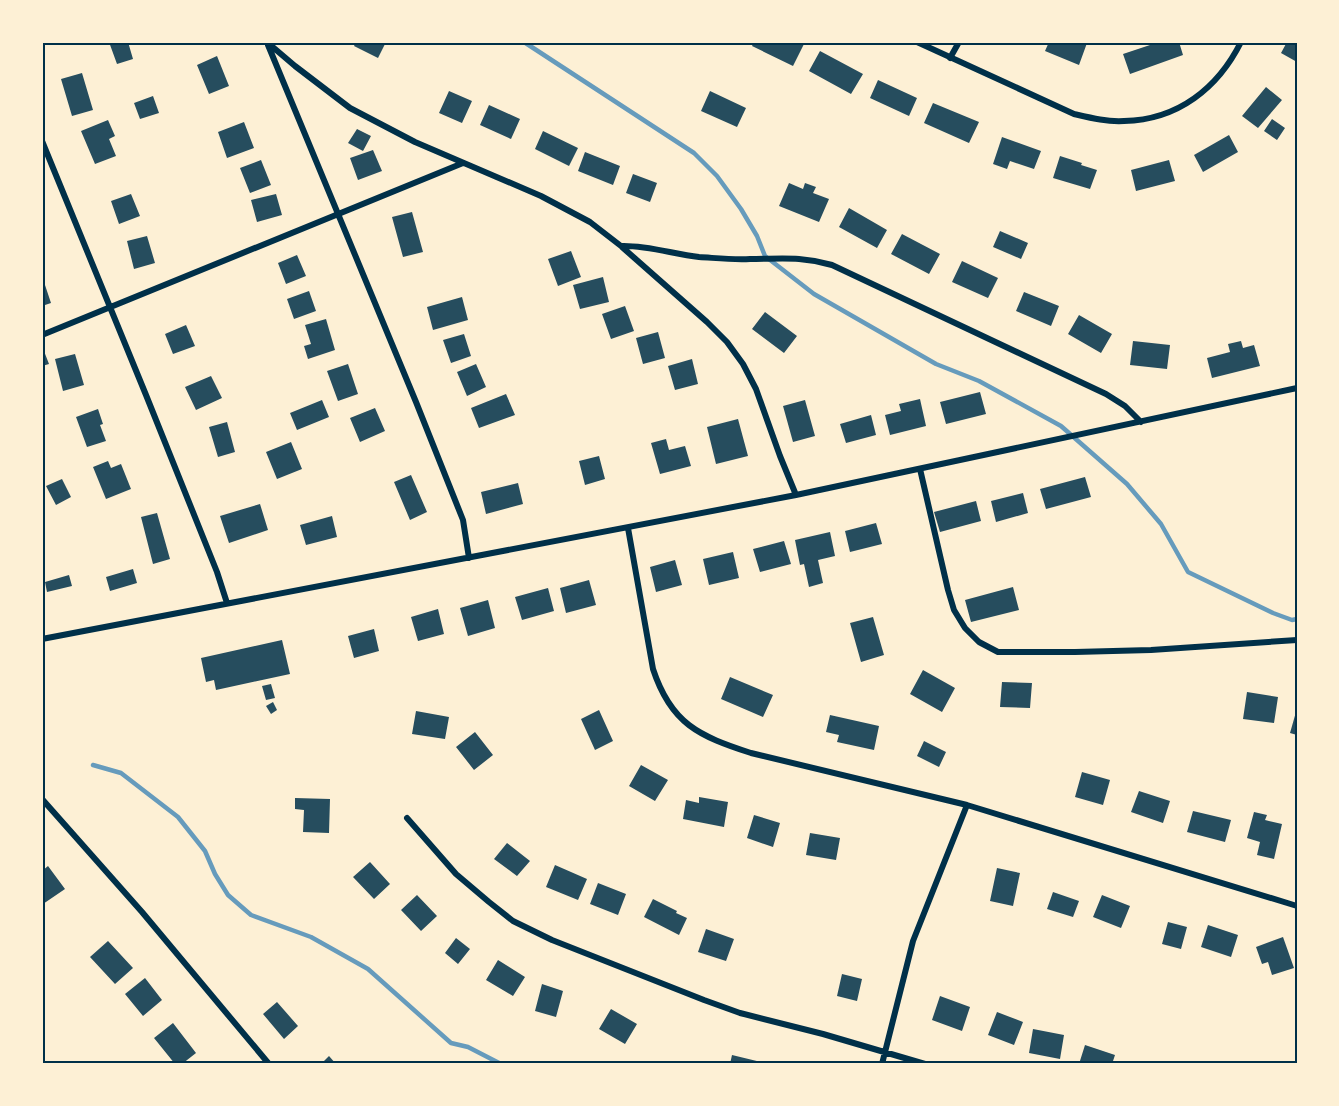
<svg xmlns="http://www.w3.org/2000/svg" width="1339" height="1106" font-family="Rubik,sans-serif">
  <rect width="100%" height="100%" fill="#fdf0d5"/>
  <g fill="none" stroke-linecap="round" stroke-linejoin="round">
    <!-- stream -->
    <path stroke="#669bbc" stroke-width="4.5" d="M 524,42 L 694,153 L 717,176 L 741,209 L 757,236 L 765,256 L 814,294 L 936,364 L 979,381 L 1061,426 L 1127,484 L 1161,524 L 1188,572 L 1273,613 L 1292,620 L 1297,619
      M 93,765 L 121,773 L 178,817 L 205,851 L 215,874 L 228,895 L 251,915 L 311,937 L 368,969 L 451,1043 L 468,1047 L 501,1064"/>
  </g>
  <!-- building -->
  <path fill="#264d5e" d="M 109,42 L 128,42 L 133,59 L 117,64 Z
    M 356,42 L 386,42 L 378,58 L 354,46 Z
    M 754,42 L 801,42 L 804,44 L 793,66 L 752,46 Z
    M 1049,42 L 1084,42 L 1087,43 L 1079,65 L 1045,51 Z
    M 1159,42 L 1179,42 L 1183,55 L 1130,74 L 1123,54 Z
    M 1287,42 L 1297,42 L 1297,62 L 1281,53 Z
    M 820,51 L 863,74 L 851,94 L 809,71 Z
    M 217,56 L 229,86 L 209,94 L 197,65 Z
    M 82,73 L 93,110 L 72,116 L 61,79 Z
    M 878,80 L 917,98 L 909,116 L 870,98 Z
    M 1266,87 L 1282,100 L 1258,128 L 1242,116 Z
    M 449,91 L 472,101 L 462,123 L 439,113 Z
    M 710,91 L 746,108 L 737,127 L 701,111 Z
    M 153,96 L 159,113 L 140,119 L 134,103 Z
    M 933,103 L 979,122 L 969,143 L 924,123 Z
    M 489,105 L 520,119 L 511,139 L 480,125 Z
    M 1272,119 L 1285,128 L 1277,140 L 1264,131 Z
    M 108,120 L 115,136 L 109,139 L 116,156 L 95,164 L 81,131 Z
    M 244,122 L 254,148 L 227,158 L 218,132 Z
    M 357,129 L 371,136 L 363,151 L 348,143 Z
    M 543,131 L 578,148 L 569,166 L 535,149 Z
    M 1229,135 L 1238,152 L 1203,172 L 1194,155 Z
    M 1002,137 L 1041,151 L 1034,169 L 1010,161 L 1007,169 L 993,164 Z
    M 373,150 L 382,171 L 358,180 L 350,158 Z
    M 585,152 L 620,166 L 613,185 L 578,171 Z
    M 1060,156 L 1082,163 L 1081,165 L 1097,170 L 1090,189 L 1053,178 Z
    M 261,160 L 271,185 L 250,193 L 240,168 Z
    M 1169,160 L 1175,181 L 1136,191 L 1131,170 Z
    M 633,174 L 657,183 L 650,202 L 626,193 Z
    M 789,183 L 803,189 L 805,183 L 816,187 L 813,193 L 829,199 L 819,222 L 779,206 Z
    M 131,194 L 140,216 L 119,224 L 111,201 Z
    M 276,194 L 282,215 L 257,222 L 251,200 Z
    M 849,208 L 887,230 L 877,248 L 839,227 Z
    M 412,212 L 423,252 L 403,257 L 392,217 Z
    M 1000,231 L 1028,243 L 1021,259 L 993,247 Z
    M 902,234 L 940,254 L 929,274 L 891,254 Z
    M 147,236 L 155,263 L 134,269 L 127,241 Z
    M 571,251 L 581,277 L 558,286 L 548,259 Z
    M 297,255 L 306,276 L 286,284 L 278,263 Z
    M 962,261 L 998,278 L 988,298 L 952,282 Z
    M 42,276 L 51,303 L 42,306 Z
    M 603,277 L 609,302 L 580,309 L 573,285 Z
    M 309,291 L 316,311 L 294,319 L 287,299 Z
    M 1024,292 L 1059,306 L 1051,326 L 1016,311 Z
    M 462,297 L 468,320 L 433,330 L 427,307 Z
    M 625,306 L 634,331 L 611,339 L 602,314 Z
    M 765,312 L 797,336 L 784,353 L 752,329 Z
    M 1079,315 L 1112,334 L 1101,353 L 1068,334 Z
    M 326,319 L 335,350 L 308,359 L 304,346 L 311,344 L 305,325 Z
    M 186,325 L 195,346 L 173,354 L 165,334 Z
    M 658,332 L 665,358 L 643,364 L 636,338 Z
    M 464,334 L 471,356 L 451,363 L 443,340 Z
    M 1133,341 L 1170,345 L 1167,369 L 1130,365 Z
    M 1241,341 L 1243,348 L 1254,345 L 1260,366 L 1212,378 L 1207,358 L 1230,352 L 1228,344 Z
    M 42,346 L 49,364 L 42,366 Z
    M 75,354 L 84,385 L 63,391 L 55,359 Z
    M 692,359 L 698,384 L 675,390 L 668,366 Z
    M 348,364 L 358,394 L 338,401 L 327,371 Z
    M 476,364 L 486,387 L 467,396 L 457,372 Z
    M 211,376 L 222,398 L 196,410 L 185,387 Z
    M 980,392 L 986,414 L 946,424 L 940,402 Z
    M 506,394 L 515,415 L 479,428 L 471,408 Z
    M 920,399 L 926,426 L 890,435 L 885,415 L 901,411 L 899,404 Z
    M 322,400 L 329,417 L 297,430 L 290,413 Z
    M 805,400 L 815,436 L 793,442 L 783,406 Z
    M 375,408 L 385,431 L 360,442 L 350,418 Z
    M 98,409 L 103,424 L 100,425 L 106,441 L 87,447 L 76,417 Z
    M 871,415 L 876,435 L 846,443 L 840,424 Z
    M 738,419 L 748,456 L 716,464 L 707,427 Z
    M 227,422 L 235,452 L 218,457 L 209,427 Z
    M 666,439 L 669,450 L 685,446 L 691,466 L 660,474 L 651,443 Z
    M 291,442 L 302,469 L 277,479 L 266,452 Z
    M 599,456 L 605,479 L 585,485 L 579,461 Z
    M 108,461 L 111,468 L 121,464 L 131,489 L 106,499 L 93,467 Z
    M 411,475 L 427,512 L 410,520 L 394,482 Z
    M 1085,477 L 1091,497 L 1046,509 L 1040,489 Z
    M 62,479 L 71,497 L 56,505 L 46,486 Z
    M 518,483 L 523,504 L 486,514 L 481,492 Z
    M 1023,493 L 1028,513 L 996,522 L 991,501 Z
    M 976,501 L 981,521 L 940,532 L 934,512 Z
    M 260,504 L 268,530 L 229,543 L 220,516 Z
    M 157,513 L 170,559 L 153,564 L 141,517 Z
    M 332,516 L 337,537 L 306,545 L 300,525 Z
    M 876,523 L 882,544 L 850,552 L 845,531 Z
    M 830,532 L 835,556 L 818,560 L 823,583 L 809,587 L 804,564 L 800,565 L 795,540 Z
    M 784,541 L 791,564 L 760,572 L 753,549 Z
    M 733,552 L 739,578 L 709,585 L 703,559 Z
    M 675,560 L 682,585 L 656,592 L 650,567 Z
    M 133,569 L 137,583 L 110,591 L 106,577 Z
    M 69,575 L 72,586 L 47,592 L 45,582 Z
    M 589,580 L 596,605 L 566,613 L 560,588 Z
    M 1013,587 L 1019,610 L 971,622 L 965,600 Z
    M 548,588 L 554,611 L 522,620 L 515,597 Z
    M 488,600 L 495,628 L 468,636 L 460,608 Z
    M 438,609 L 444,634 L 418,641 L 411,617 Z
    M 873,617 L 884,655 L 861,662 L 850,623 Z
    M 374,629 L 379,651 L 354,658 L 348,636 Z
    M 282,640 L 290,674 L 216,690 L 214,680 L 206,682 L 201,658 Z
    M 923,670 L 955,688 L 942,712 L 910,694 Z
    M 730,677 L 773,695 L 763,717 L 721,699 Z
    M 1002,682 L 1032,683 L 1030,708 L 1000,707 Z
    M 271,684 L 275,698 L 266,700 L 262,686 Z
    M 1247,692 L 1278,697 L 1274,723 L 1243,719 Z
    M 273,702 L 277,710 L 271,714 L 266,706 Z
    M 599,710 L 613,741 L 595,750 L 581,719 Z
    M 416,711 L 449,717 L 445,739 L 412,734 Z
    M 1296,712 L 1297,713 L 1297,735 L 1290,733 Z
    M 830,715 L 879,726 L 874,750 L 837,742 L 839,735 L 826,732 Z
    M 475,732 L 493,755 L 474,770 L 456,747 Z
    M 924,741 L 946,752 L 939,767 L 917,756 Z
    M 641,765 L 668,780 L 655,801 L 629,786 Z
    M 1082,772 L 1110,780 L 1103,805 L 1075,797 Z
    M 1139,791 L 1170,801 L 1163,823 L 1131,812 Z
    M 699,797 L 728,802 L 724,827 L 683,819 L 686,800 L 699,803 Z
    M 295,798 L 330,799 L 329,833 L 303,832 L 304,810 L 295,809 Z
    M 1193,811 L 1231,820 L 1225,842 L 1187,832 Z
    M 1254,812 L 1267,815 L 1265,820 L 1282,824 L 1274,859 L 1257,855 L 1260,842 L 1247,838 Z
    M 754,815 L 780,823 L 773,847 L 747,838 Z
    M 810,833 L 840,838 L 836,860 L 806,855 Z
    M 507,843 L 530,861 L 517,876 L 494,859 Z
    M 370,862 L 390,884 L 374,899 L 353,877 Z
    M 555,865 L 587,879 L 578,900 L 546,887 Z
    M 48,866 L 65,889 L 43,904 L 42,871 Z
    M 997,868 L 1020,873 L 1013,906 L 990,901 Z
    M 598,883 L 626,894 L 618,915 L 590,904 Z
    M 1053,892 L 1079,901 L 1073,917 L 1047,909 Z
    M 417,895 L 437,916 L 421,931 L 401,910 Z
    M 1102,895 L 1130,906 L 1121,928 L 1093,917 Z
    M 653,899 L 677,911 L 676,913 L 687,918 L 679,935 L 644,917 Z
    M 1168,922 L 1187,927 L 1181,949 L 1162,944 Z
    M 1208,925 L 1238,935 L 1231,957 L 1201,947 Z
    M 706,929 L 734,939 L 726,961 L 698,952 Z
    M 1283,937 L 1294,968 L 1272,975 L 1268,962 L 1262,964 L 1256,947 Z
    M 456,938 L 470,949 L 458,964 L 445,953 Z
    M 108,941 L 133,968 L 115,984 L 90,957 Z
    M 498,960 L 525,977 L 513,996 L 486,980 Z
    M 842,974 L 862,979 L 857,1001 L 837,996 Z
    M 145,978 L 162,1000 L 143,1016 L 125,994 Z
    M 542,984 L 563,991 L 556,1017 L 535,1011 Z
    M 940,996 L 970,1007 L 962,1031 L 932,1020 Z
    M 277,1002 L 298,1026 L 284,1039 L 263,1014 Z
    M 611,1009 L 637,1024 L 625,1044 L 599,1029 Z
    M 997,1012 L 1023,1022 L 1014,1045 L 988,1035 Z
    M 173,1023 L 196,1053 L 182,1064 L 175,1064 L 154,1038 Z
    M 1033,1029 L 1064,1035 L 1060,1059 L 1029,1053 Z
    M 1085,1045 L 1115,1055 L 1112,1064 L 1079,1064 Z
    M 732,1055 L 765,1063 L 765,1064 L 730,1064 Z
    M 329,1056 L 336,1064 L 321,1064 Z"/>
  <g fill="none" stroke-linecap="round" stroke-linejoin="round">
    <!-- minor -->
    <path stroke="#003049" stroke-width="6" d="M 917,42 L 1074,114 C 1091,118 1107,122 1124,121 C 1178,120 1218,88 1241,42
      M 268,43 L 295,66 L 350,108 L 415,142 L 541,196 L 590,222 L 621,246 C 647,245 673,254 699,257 C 716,258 733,260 750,259 C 781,259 801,256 832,265 L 1106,394 L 1125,406 L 1141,422
      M 268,45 L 416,402 L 463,520 L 469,558
      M 950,58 L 959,42
      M 42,141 L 146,395 L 217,572 L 227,603
      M 622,247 L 707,322 L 727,342 L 743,364 L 756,389 L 780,456 L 796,495
      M 42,335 L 463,163
      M 920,469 L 948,590 L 954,610 L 965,628 L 979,642 L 998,652 L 1075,652 L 1151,650 L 1297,640
      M 628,528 L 653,669 C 671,724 699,736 751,753 L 967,805 L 1297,906
      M 42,639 L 796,495 L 1297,388
      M 42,799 L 142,912 L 269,1064
      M 407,818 L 456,874 L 489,902 L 513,921 L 552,940 L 704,1000 L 740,1013 L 823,1034 L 925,1064
      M 882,1064 L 913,941 L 967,805"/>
  </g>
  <!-- border -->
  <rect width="1339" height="1106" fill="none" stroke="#fdf0d5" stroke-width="87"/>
  <rect x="44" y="44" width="1252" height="1018" fill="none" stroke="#003049" stroke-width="2"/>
</svg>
